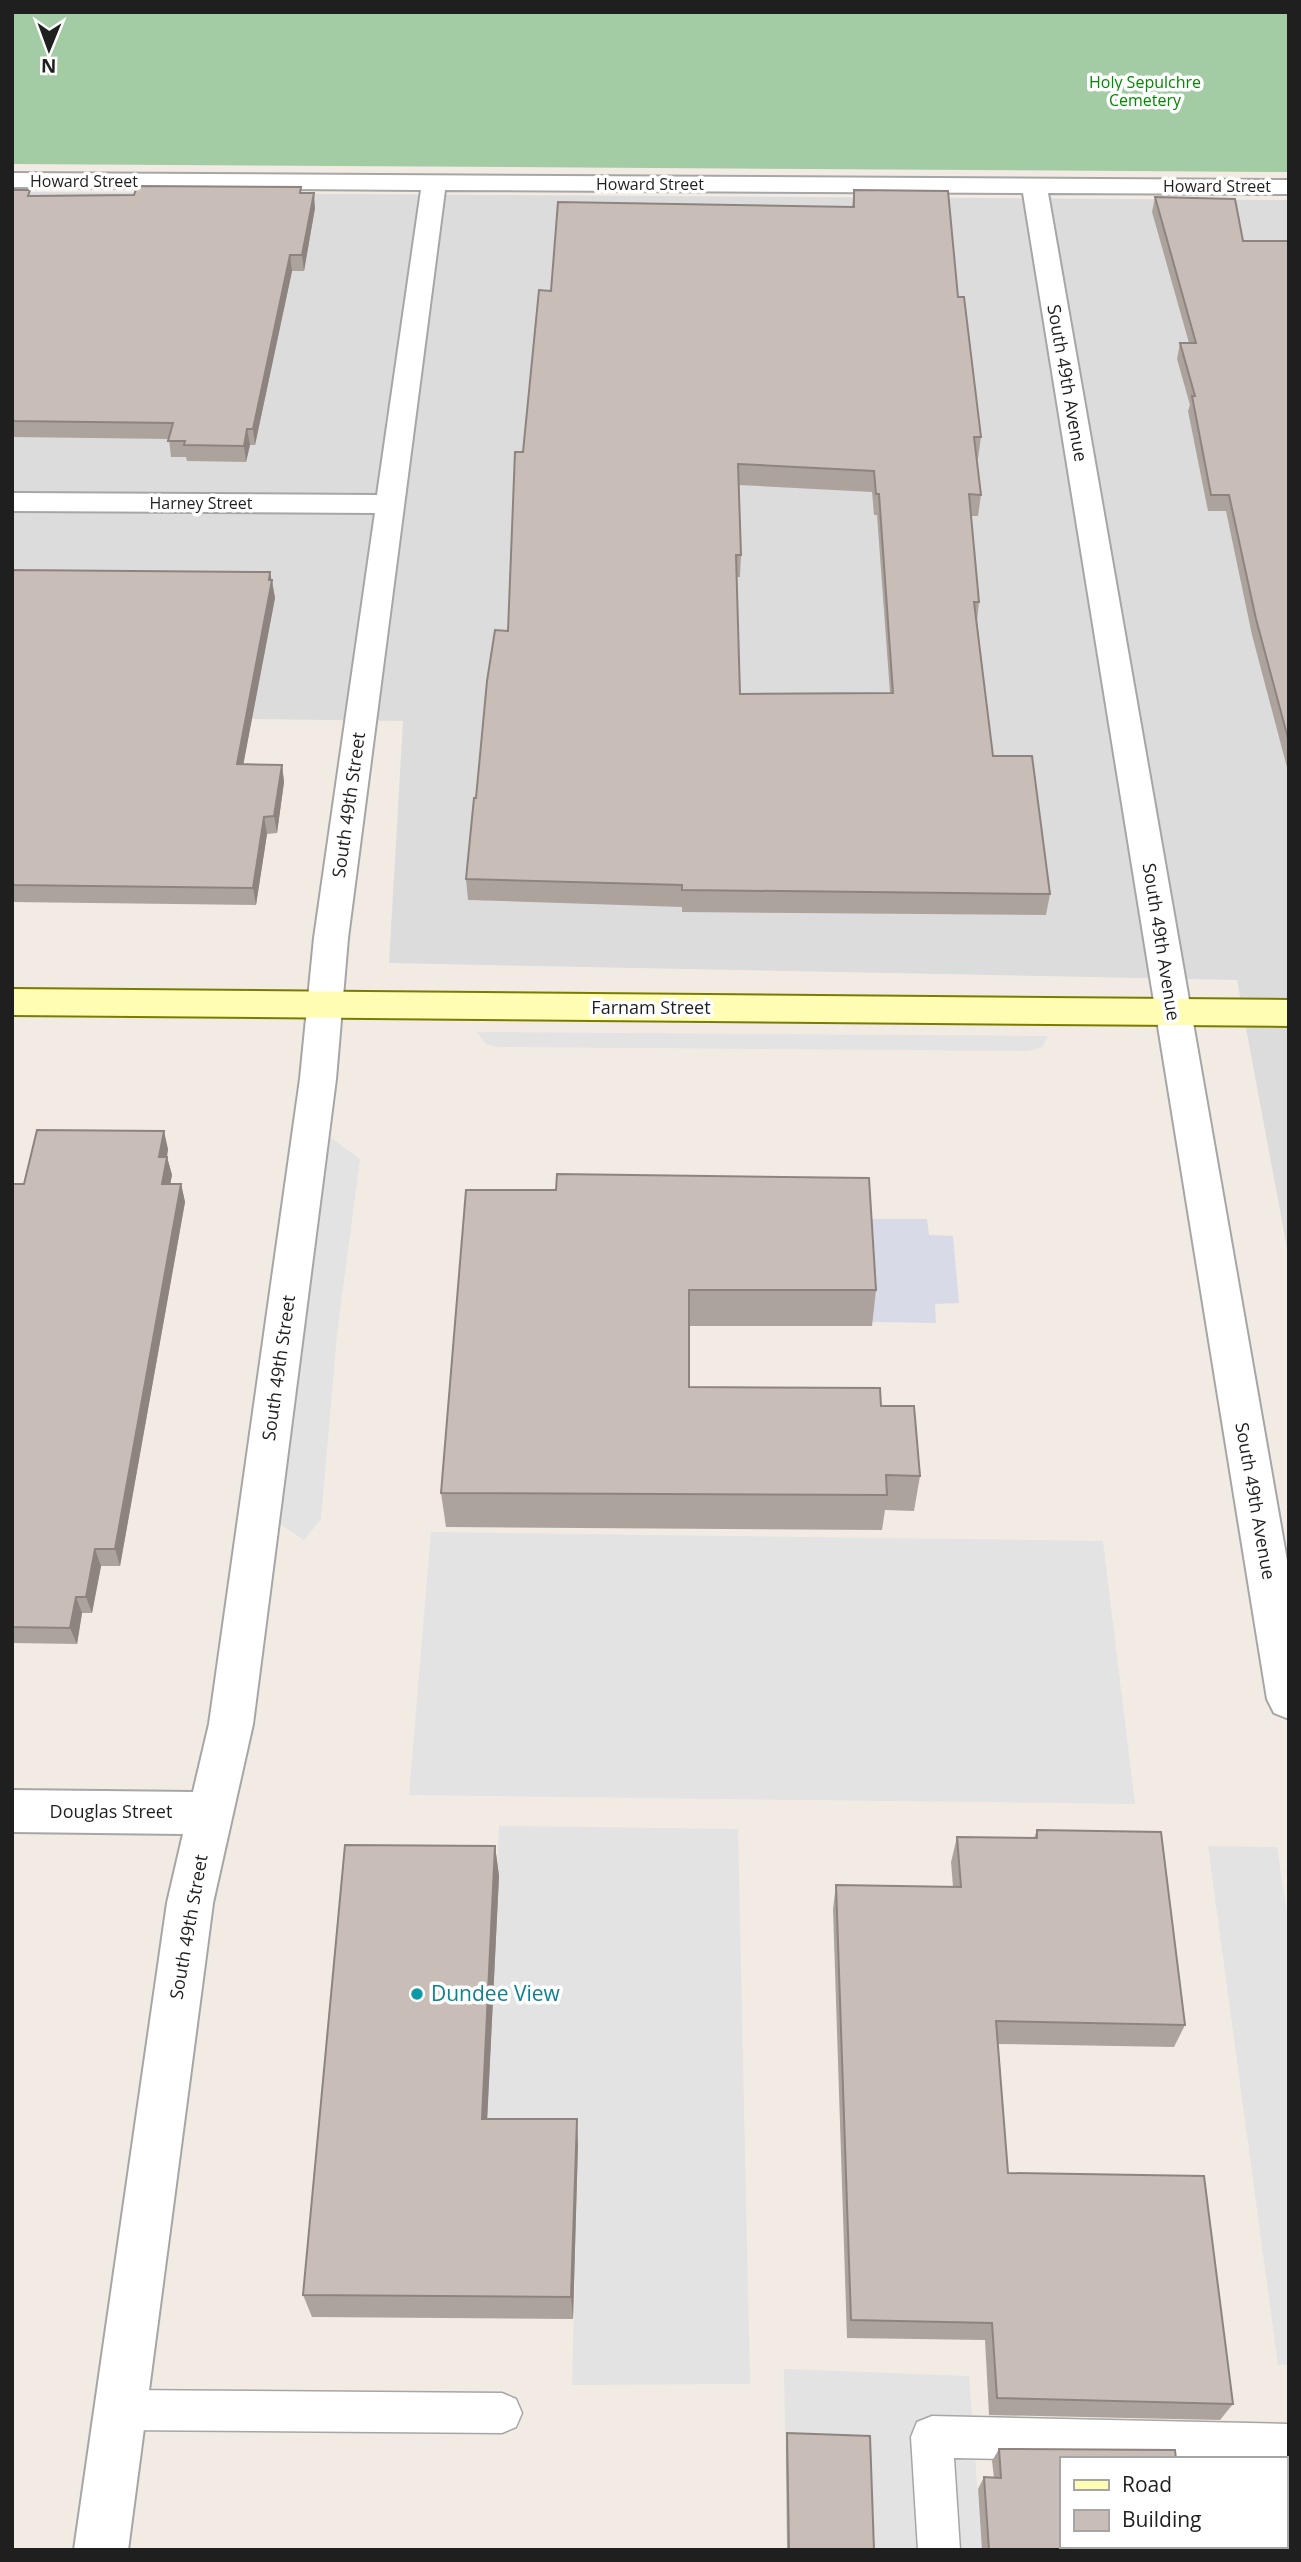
<svg xmlns="http://www.w3.org/2000/svg" width="1301" height="2562" font-family="'Open Sans',sans-serif">
  <rect width="100%" height="100%" fill="#f1ebe4"/>
  <!-- residential -->
  <path fill="#dddcdc" d="M 12,192 L 1289,200 L 1289,1259 L 1237,980 L 389,963 L 403,721 L 12,716 Z"/>
  <!-- cemetery -->
  <path fill="#a3cca5" d="M 12,12 L 1289,12 L 1289,172 L 12,164 Z"/>
  <!-- parking -->
  <path fill="#e3e3e3" d="M 477,1032 L 1048,1036 L 1042,1047 L 1028,1051 L 499,1047 L 486,1044 Z
    M 326,1134 L 360,1159 L 337,1334 L 321,1519 L 304,1540 L 276,1521 Z
    M 431,1532 L 1103,1541 L 1135,1804 L 409,1795 Z
    M 499,1826 L 738,1829 L 750,2384 L 572,2385 L 578,2145 L 486,2144 Z
    M 1208,1846 L 1277,1847 L 1289,1925 L 1289,2365 L 1278,2365 Z
    M 784,2369 L 969,2376 L 982,2550 L 787,2550 Z"/>
  <!-- plaza -->
  <path fill="#d8dae7" d="M 865,1219 L 927,1219 L 929,1235 L 953,1236 L 959,1303 L 935,1304 L 936,1323 L 871,1322 Z"/>
  <g fill="none" stroke-linecap="round" stroke-linejoin="round">
    <defs>
      <path id="lane" d="M 120,2390 L 502,2393 L 516,2399 L 522,2413 L 516,2427 L 502,2433 L 120,2430 L 106,2424 L 100,2410 L 106,2396 Z
        M 932,2416 L 1289,2424 L 1289,2466 L 1285,2466 L 1285,2459 L 1061,2460 L 954,2458 L 960,2550 L 918,2550 L 911,2437 L 917,2422 Z"/>
      <path id="street" d="M 12,173 L 1289,180 L 1289,194 L 1048,193 L 1289,1572 L 1289,1719 L 1274,1713 L 1267,1699 L 1023,193 L 445,190 L 348,938 L 336,1079 L 253,1724 L 213,1903 L 128,2550 L 74,2550 L 167,1903 L 183,1834 L 12,1832 L 12,1790 L 193,1792 L 209,1724 L 300,1079 L 314,938 L 375,513 L 12,511 L 12,493 L 377,495 L 421,190 L 12,187 Z"/>
      <path id="secondary" d="M 12,989 L 1289,1000 L 1289,1026 L 12,1015 Z"/>
    </defs>
    <!-- lane casing -->
    <use href="#lane" stroke="#a6a6a6" stroke-width="3"/>
    <!-- street casing -->
    <use href="#street" stroke="#a6a6a6" stroke-width="4"/>
    <!-- secondary casing -->
    <use href="#secondary" stroke="#7a7c00" stroke-width="4"/>
    <!-- lane -->
    <use href="#lane" fill="#fff" fill-rule="evenodd"/>
    <!-- street -->
    <use href="#street" fill="#fff" fill-rule="evenodd"/>
    <!-- secondary -->
    <use href="#secondary" fill="#fffcb4" fill-rule="evenodd"/>
  </g>
  <!-- wall -->
  <path fill="#ada39d" fill-rule="evenodd" d="M 12,190 L 31,196 L 302,193 L 315,208 L 304,271 L 292,271 L 255,445 L 250,445 L 246,462 L 187,461 L 186,457 L 171,457 L 169,439 L 12,437 Z
    M 854,190 L 958,297 L 981,437 L 978,459 L 976,459 L 981,495 L 978,516 L 971,516 L 979,602 L 977,621 L 993,756 L 1050,894 L 1046,915 L 682,912 L 682,907 L 468,900 L 466,879 L 476,798 L 508,631 L 523,452 L 551,291 L 852,207 ZM 739,485 L 872,492 L 874,515 L 877,515 L 890,693 L 740,694 L 737,577 L 740,577 L 741,555 Z
    M 1155,197 L 1243,241 L 1289,241 L 1289,775 L 1252,635 L 1226,511 L 1208,511 L 1188,411 L 1190,405 L 1177,359 L 1180,343 L 1189,343 L 1152,212 Z
    M 12,570 L 272,580 L 275,598 L 243,764 L 282,765 L 284,782 L 277,833 L 267,834 L 256,905 L 12,902 Z
    M 168,1149 L 167,1157 L 172,1175 L 170,1184 L 181,1184 L 185,1202 L 120,1566 L 101,1566 L 92,1613 L 82,1613 L 77,1644 L 12,1643 L 12,1184 L 24,1184 Z
    M 466,1190 L 876,1290 L 872,1326 L 689,1326 L 689,1387 L 881,1406 L 920,1476 L 914,1511 L 885,1510 L 882,1530 L 446,1527 L 441,1493 Z
    M 1037,1830 L 1185,2025 L 1174,2047 L 998,2044 L 1008,2173 L 1233,2404 L 1220,2420 L 989,2415 L 985,2340 L 847,2338 L 833,1909 L 836,1885 L 953,1887 L 951,1862 L 957,1837 L 1034,1838 Z
    M 495,1846 L 499,1876 L 487,2119 L 578,2144 L 573,2319 L 312,2317 L 303,2295 Z
    M 787,2433 L 874,2550 L 787,2550 L 786,2443 Z
    M 999,2449 L 1061,2459 L 1232,2550 L 982,2550 L 978,2489 L 984,2477 L 994,2478 L 992,2461 Z"/>
  <!-- shaded-wall -->
  <path fill="#8d8480" d="M 314,193 L 315,208 L 304,271 L 302,255 Z
    M 290,255 L 292,271 L 255,445 L 253,429 Z
    M 247,429 L 250,445 L 246,462 L 244,446 Z
    M 270,572 L 275,598 L 240,782 L 237,764 Z
    M 282,765 L 284,782 L 277,833 L 274,816 Z
    M 264,817 L 267,834 L 256,905 L 253,888 Z
    M 164,1131 L 168,1149 L 164,1175 L 159,1157 Z
    M 167,1157 L 172,1175 L 167,1202 L 162,1184 Z
    M 181,1184 L 185,1202 L 120,1566 L 115,1549 Z
    M 95,1549 L 101,1566 L 92,1613 L 86,1597 Z
    M 76,1597 L 82,1613 L 77,1644 L 70,1628 Z
    M 495,1846 L 499,1876 L 486,2144 L 482,2119 Z
    M 577,2119 L 578,2144 L 573,2319 L 571,2297 Z"/>
  <!-- building -->
  <path fill="#c9bdb7" stroke="#8d8480" stroke-width="2" fill-rule="evenodd" d="M 137,186 L 301,187 L 300,193 L 314,193 L 302,255 L 290,255 L 253,429 L 247,429 L 244,446 L 184,445 L 185,441 L 168,441 L 173,423 L 12,421 L 12,190 L 30,190 L 28,196 L 134,195 Z
    M 854,190 L 948,191 L 958,297 L 964,297 L 981,437 L 974,437 L 981,495 L 969,494 L 979,602 L 974,602 L 993,756 L 1032,756 L 1050,894 L 682,890 L 682,885 L 466,879 L 474,798 L 476,798 L 487,681 L 495,630 L 508,631 L 515,452 L 523,452 L 539,290 L 551,291 L 558,202 L 854,207 ZM 738,464 L 874,471 L 876,494 L 879,494 L 893,693 L 740,694 L 736,555 L 741,555 Z
    M 1155,197 L 1235,199 L 1243,241 L 1289,241 L 1289,742 L 1256,619 L 1229,495 L 1211,495 L 1192,396 L 1195,396 L 1180,343 L 1196,343 Z
    M 12,570 L 270,572 L 269,580 L 272,580 L 237,764 L 282,765 L 274,816 L 264,817 L 253,888 L 12,885 Z
    M 37,1130 L 164,1131 L 159,1157 L 167,1157 L 162,1184 L 181,1184 L 115,1549 L 95,1549 L 86,1597 L 76,1597 L 70,1628 L 12,1627 L 12,1184 L 24,1184 Z
    M 557,1174 L 869,1178 L 876,1290 L 689,1290 L 689,1387 L 880,1388 L 881,1406 L 914,1406 L 920,1476 L 886,1475 L 887,1495 L 441,1493 L 466,1190 L 556,1190 Z
    M 1037,1830 L 1161,1832 L 1185,2025 L 996,2021 L 1008,2173 L 1204,2176 L 1233,2404 L 997,2398 L 992,2323 L 851,2320 L 836,1885 L 961,1887 L 957,1837 L 1037,1838 Z
    M 345,1845 L 495,1846 L 482,2119 L 577,2119 L 571,2297 L 303,2295 Z
    M 787,2433 L 870,2436 L 874,2550 L 789,2550 Z
    M 999,2449 L 1175,2450 L 1176,2459 L 1061,2459 L 1061,2546 L 1232,2546 L 1232,2550 L 989,2550 L 984,2477 L 1001,2478 Z"/>
  <!-- markers -->
  <circle fill="#0f9aa8" stroke="#fff" stroke-width="2.5" cx="417" cy="1994" r="7"/>
  <g text-anchor="middle" stroke-width="7" stroke-linejoin="round" paint-order="stroke">
    <!-- far-park labels -->
    <g font-size="16" fill="#038801" stroke="#fff">
      <text x="1145" y="88">Holy Sepulchre<tspan x="1145" dy="18">Cemetery</tspan></text>
    </g>
    <!-- far-street labels -->
    <g font-size="16" fill="#1f1f1f" stroke="#fff">
      <text x="84" y="187">Howard Street</text>
      <text x="650" y="190">Howard Street</text>
      <text x="1217" y="192">Howard Street</text>
      <text x="201" y="509">Harney Street</text>
    </g>
    <!-- street labels -->
    <g font-size="18" fill="#1f1f1f" stroke="#fff">
      <text transform="translate(1067 383) rotate(80)" y="6">South 49th Avenue</text>
      <text transform="translate(349 805) rotate(-82)" y="6">South 49th Street</text>
      <text transform="translate(1161 942) rotate(81)" y="6">South 49th Avenue</text>
      <text x="651" y="1014">Farnam Street</text>
      <text transform="translate(279 1368) rotate(-82)" y="6">South 49th Street</text>
      <text transform="translate(1255 1501) rotate(80)" y="6">South 49th Avenue</text>
      <text x="111" y="1818">Douglas Street</text>
      <text transform="translate(189 1927) rotate(-80)" y="6">South 49th Street</text>
    </g>
    <!-- near-culture labels -->
    <g font-size="21" fill="#0d838f" stroke="#fff" text-anchor="start">
      <text x="431" y="2001">Dundee View</text>
    </g>
  </g>
  <!-- border -->
  <rect width="1301" height="2562" fill="none" stroke="#1f1f1f" stroke-width="28"/>
  <!-- legend -->
  <rect x="1060" y="2457" width="228" height="91" fill="#ffffff" stroke="#a5a5a5" stroke-width="2"/>
  <rect x="1074" y="2480" width="35" height="10" fill="#fffcb4" stroke="#a5a5a5" stroke-width="2"/>
  <text x="1122" y="2492" font-size="21" fill="#1f1f1f">Road</text>
  <rect x="1074" y="2510" width="35" height="21" fill="#c9bdb7" stroke="#a5a5a5" stroke-width="2"/>
  <text x="1122" y="2527" font-size="21" fill="#1f1f1f">Building</text>
  <!-- north arrow -->
  <g transform="translate(49 49) rotate(181)" stroke="#ffffff" stroke-width="5" paint-order="stroke">
  <path d="M0-5L12 26L0 18L-12 26Z" fill="#1f1f1f"/>
  <text y="-10" font-size="19" font-weight="bold" text-anchor="middle" fill="#1f1f1f">N</text>
  </g>
</svg>
